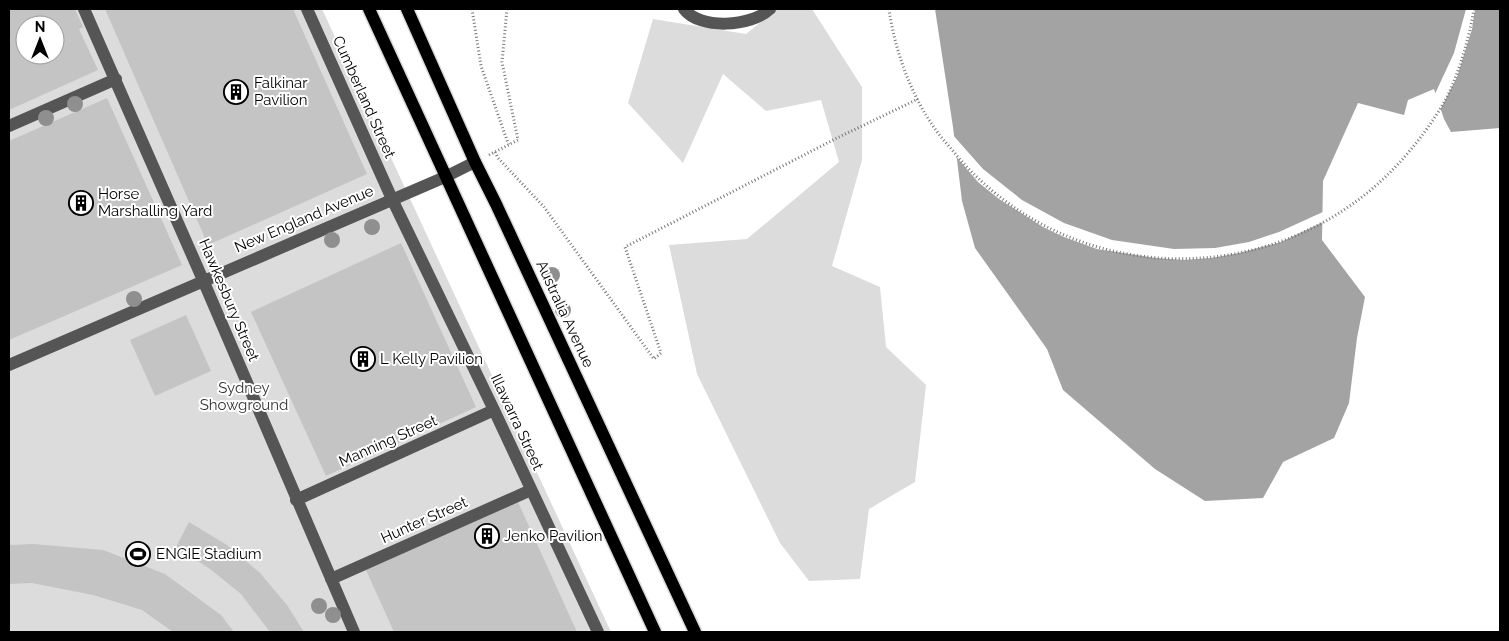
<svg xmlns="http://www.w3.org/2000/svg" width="1509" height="641" font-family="Raleway,sans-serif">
  <rect width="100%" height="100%" fill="#fff"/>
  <!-- green -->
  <path fill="#dcdcdc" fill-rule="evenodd" d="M 9,9 L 322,9 L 611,632 L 9,632 ZM 25,25 L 55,25 L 55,55 L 25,55 Z
    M 777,9 L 812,9 L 862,87 L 862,160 L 832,266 L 880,287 L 886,347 L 926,385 L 915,482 L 869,509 L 860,579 L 809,581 L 780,543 L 697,374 L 669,245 L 747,239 L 839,162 L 821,100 L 766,111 L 723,74 L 683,163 L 628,103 L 653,19 L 746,34 Z"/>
  <!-- water -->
  <path fill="#a3a3a3" d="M 935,9 L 1500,9 L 1500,128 L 1451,132 L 1444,119 L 1434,89 L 1408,100 L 1404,115 L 1358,103 L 1323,181 L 1322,240 L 1365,297 L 1357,338 L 1349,403 L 1334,438 L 1283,462 L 1263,498 L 1205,501 L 1155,469 L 1063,390 L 1047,349 L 975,248 L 962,201 L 953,127 Z"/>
  <!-- pier -->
  <path fill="#fff" d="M 1466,9 L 1475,9 L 1472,29 L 1457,77 L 1439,112 L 1434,96 L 1454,53 Z
    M 952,134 L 983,169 L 1022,200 L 1064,223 L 1112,240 L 1174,249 L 1215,248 L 1249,242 L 1279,232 L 1325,211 L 1325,221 L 1281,242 L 1239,253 L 1211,258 L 1184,260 L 1156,258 L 1097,249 L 1064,237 L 1043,227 L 999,199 L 978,182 L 954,154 Z"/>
  <!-- building -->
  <path fill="#c4c4c4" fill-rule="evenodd" d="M 9,9 L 75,9 L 83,27 L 79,29 L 98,70 L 9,110 ZM 25,25 L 55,25 L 55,55 L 25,55 Z
    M 105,9 L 293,9 L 367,174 L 208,245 Z
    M 107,98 L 182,265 L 9,340 L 9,141 Z
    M 401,243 L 476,407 L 326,476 L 251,312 Z
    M 186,315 L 211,371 L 155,396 L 130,340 Z
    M 518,502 L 577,632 L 394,632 L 366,570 Z
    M 189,522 L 227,545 L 260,573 L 287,605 L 304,632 L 270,632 L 241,594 L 210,569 L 176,547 Z
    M 33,544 L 103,550 L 165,574 L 221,615 L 234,632 L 173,632 L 142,610 L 93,595 L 32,583 L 9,584 L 9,545 Z"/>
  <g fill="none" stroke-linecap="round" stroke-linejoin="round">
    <defs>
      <path id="major" d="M 369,9 L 655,632
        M 407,9 L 475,162 L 496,204 L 695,632"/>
    </defs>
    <!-- major casing -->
    <use href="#major" stroke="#dbdbdb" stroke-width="15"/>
    <!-- path -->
    <path stroke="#777" stroke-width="3" stroke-dasharray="1 2.5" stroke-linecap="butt" d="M 472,9 L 481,66 L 509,146
      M 889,9 C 895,52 912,98 938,133 C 944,141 951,148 957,156 C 1073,291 1280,293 1400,162 C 1419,141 1436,118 1449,93 C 1461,66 1469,38 1474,9
      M 495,152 L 498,158 L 544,207 L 654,359 L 661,353 L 625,247 L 837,138 L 918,99
      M 489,155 L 518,140 L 502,62 L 507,9"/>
    <!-- minor -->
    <path stroke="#555" stroke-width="12" d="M 84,9 L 203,280 L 354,632
      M 307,9 L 392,199 L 494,410 L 598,632
      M 684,9 C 700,30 751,27 770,9
      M 9,126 L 116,79
      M 9,365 L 445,177 L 475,162
      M 296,500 L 494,410
      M 331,579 L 531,490"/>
    <!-- major -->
    <use href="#major" stroke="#000" stroke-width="12"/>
  </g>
  <!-- trees -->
  <g fill="#8f8f8f">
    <circle cx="75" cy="104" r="8"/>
    <circle cx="46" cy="118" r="8"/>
    <circle cx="372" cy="227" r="8"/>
    <circle cx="332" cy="240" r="8"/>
    <circle cx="552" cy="275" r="8"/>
    <circle cx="134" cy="299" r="8"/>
    <circle cx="563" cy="310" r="8"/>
    <circle cx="319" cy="606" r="8"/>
    <circle cx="333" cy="615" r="8"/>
  </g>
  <!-- icons -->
  <defs>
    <symbol id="building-ring" viewBox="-11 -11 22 22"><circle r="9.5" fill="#fff" stroke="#000" stroke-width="1.5"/><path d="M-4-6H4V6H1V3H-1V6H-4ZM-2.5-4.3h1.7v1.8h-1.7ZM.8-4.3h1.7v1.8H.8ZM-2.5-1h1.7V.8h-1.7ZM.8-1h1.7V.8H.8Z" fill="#000"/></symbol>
    <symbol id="stadium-ring" viewBox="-11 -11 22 22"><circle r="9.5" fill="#fff" stroke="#000" stroke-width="1.5"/><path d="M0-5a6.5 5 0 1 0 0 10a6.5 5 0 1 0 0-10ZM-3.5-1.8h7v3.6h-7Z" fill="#000"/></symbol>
  </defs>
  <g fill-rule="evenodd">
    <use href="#building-ring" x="222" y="78" width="28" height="28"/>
    <use href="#building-ring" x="67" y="189" width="28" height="28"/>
    <use href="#building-ring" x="349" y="345" width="28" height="28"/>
    <use href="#building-ring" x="473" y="522" width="28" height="28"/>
    <use href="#stadium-ring" x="124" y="540" width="28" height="28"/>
  </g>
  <g text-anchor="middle" stroke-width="4" stroke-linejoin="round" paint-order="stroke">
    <!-- poi labels -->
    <g font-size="15" fill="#000" stroke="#fff" text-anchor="start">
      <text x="254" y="88">Falkinar<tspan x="254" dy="17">Pavilion</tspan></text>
      <text x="98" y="199">Horse<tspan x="98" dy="17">Marshalling Yard</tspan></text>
      <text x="380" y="364">L Kelly Pavilion</text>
      <text x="504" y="541">Jenko Pavilion</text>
      <text x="156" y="559">ENGIE Stadium</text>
    </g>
    <!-- street labels -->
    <g font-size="15" fill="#000" stroke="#fff">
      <text transform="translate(364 97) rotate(66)" y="5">Cumberland Street</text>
      <text transform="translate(304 219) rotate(-23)" y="5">New England Avenue</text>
      <text transform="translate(229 300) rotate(67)" y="5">Hawkesbury Street</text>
      <text transform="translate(565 314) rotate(65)" y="5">Australia Avenue</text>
      <text transform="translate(517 422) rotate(65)" y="5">Illawarra Street</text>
      <text transform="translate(388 441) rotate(-24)" y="5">Manning Street</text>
      <text transform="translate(424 520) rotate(-24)" y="5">Hunter Street</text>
    </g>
    <!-- park labels -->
    <g font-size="15" fill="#333" stroke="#fff">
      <text x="244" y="393">Sydney<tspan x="244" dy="17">Showground</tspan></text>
    </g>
  </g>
  <!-- border -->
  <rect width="1509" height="641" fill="none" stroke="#000000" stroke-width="20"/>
  <!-- north arrow -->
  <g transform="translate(40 40)"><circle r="24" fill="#ffffff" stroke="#999999"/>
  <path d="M0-4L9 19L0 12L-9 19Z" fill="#000000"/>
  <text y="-8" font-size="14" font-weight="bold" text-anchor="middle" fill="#000000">N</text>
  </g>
</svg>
